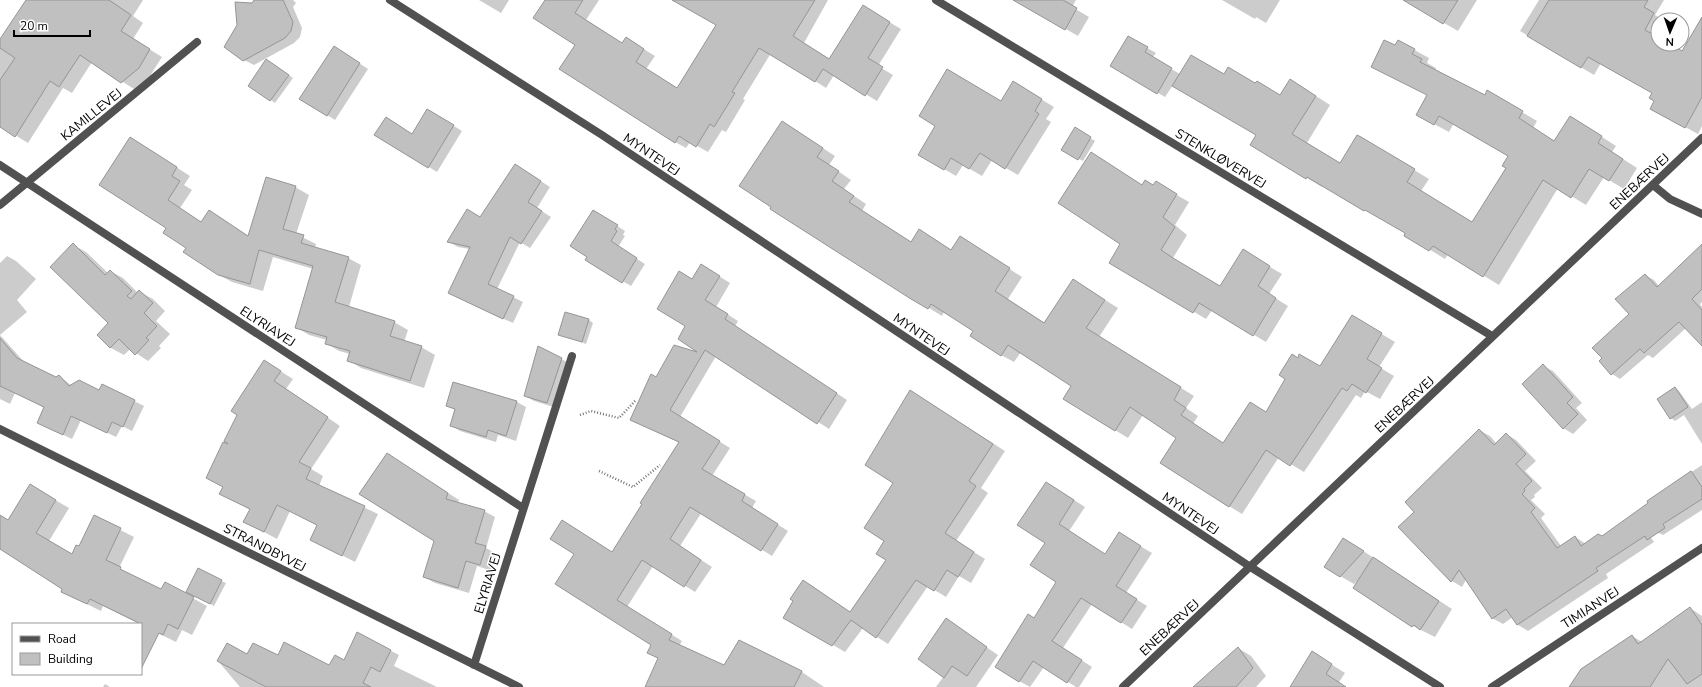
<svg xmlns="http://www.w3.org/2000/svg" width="1702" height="687" font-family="'Nunito Sans',sans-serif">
  <rect width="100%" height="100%" fill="#fff"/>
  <!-- shadow -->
  <path fill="#0003" d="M 27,0 L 143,0 L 133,16 L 143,23 L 133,39 L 162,57 L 150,76 L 134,89 L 92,62 L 72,93 L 63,88 L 28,143 L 0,126 L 0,41 Z
    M 255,0 L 293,0 L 296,3 L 293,7 L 302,28 L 300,37 L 294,43 L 254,65 L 244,60 L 253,4 Z
    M 479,0 L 509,0 L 501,13 Z
    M 546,0 L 599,0 L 586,20 L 623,44 L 637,45 L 655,56 L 646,69 L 678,89 L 717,25 L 674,0 L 828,0 L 804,43 L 830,59 L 874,13 L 901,29 L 878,66 L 893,75 L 877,101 L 834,75 L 826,88 L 771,53 L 743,99 L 745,100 L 726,132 L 722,130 L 708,152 L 690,142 L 686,148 L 675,142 L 576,44 Z
    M 1015,0 L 1076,0 L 1072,7 L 1089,17 L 1078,36 Z
    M 1222,0 L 1280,0 L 1266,23 L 1256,17 L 1255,19 Z
    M 1420,0 L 1477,0 L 1458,31 L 1416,7 Z
    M 1539,0 L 1664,0 L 1655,15 L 1663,20 L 1658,20 L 1658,34 L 1656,37 L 1658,38 L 1658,44 L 1668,44 L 1683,52 L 1702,35 L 1702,126 L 1698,134 L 1663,115 L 1655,101 L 1653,93 L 1601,63 L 1594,75 L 1520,31 Z
    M 1128,37 L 1156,53 L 1152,58 L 1180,74 L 1224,76 L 1256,85 L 1281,96 L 1305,89 L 1330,105 L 1307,143 L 1341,164 L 1376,147 L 1429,179 L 1421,191 L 1473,223 L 1507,168 L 1509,156 L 1454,123 L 1449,132 L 1417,115 L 1428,95 L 1373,67 L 1395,47 L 1398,41 L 1429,58 L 1427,63 L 1436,68 L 1435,71 L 1485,96 L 1502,100 L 1537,121 L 1533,128 L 1555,141 L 1585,126 L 1616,146 L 1612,152 L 1637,168 L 1624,189 L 1604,177 L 1586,205 L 1558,188 L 1499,285 L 1448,254 L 1445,259 L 1406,235 L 1407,233 L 1322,185 L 1322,187 L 1251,144 L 1257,135 L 1173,85 L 1165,97 L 1112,66 Z
    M 342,52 L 368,69 L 335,120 L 327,115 Z
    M 271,63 L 293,78 L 275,103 L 271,100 Z
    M 1026,90 L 1054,107 L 1046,119 L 1051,122 L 1018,175 L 992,160 L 982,176 L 963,165 L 956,176 L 920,155 Z
    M 428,110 L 462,131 L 437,172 L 375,134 L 413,135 Z
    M 1075,129 L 1095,141 L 1083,161 L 1063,150 Z
    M 795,130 L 835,156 L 829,165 L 851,180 L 844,189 L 866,204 L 862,211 L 912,243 L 933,238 L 952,251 L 973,245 L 1022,277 L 1008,299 L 1045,323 L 1073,280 L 1118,308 L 1099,337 L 1194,396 L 1186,408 L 1198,416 L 1193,424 L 1224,444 L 1266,413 L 1298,359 L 1320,368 L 1365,324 L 1395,342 L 1379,367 L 1394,376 L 1380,399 L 1365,391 L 1361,398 L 1356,395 L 1304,472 L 1279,457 L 1242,514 L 1229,506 L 1178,438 L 1143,415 L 1128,438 L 1115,430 L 1073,386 L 1021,352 L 1014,362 L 1001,355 L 974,331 L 944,312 L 942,316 L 846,257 Z
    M 131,138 L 190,176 L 184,185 L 192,190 L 180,208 L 202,223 L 209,211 L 248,236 L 295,187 L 309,195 L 296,234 L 316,244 L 315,248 L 348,258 L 361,265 L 349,307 L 394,322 L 408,330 L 404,342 L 421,347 L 435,355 L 424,388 L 361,368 L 348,360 L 350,354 L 339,351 L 326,343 L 327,340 L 309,335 L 296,327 L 313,269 L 273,257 L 263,291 L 232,282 L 219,275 L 187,248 L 167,228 Z
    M 525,171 L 550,187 L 537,208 L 551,217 L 530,248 L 520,242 L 497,289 L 523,302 L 513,323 L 458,298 L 470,249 L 458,247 L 449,242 L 481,218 Z
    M 1142,185 L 1168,190 L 1189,202 L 1175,225 L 1187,235 L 1173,258 L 1185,266 L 1221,287 L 1255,258 L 1282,274 L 1269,294 L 1288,306 L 1266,342 L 1212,310 L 1206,319 L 1110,262 L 1122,243 Z
    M 602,216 L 625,231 L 623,235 L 625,236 L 618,247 L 645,264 L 631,286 L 586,260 Z
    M 73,245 L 86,252 L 108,273 L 110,271 L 123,278 L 138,293 L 140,292 L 153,299 L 165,311 L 156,321 L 170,334 L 159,346 L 161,348 L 148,361 L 130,349 L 124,355 L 111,348 L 98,335 L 110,323 Z
    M 1702,254 L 1702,302 L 1700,304 L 1702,307 L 1702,343 L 1686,328 L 1653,358 L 1648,355 L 1620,379 L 1612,374 L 1600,361 L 1630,314 L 1645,275 L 1654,280 L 1659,286 Z
    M 7,256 L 16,261 L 36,279 L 17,300 L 27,312 L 0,335 L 25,363 L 56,378 L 59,376 L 72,386 L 100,391 L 102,385 L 144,406 L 132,431 L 122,426 L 116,437 L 81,420 L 72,439 L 47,427 L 45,408 L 15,393 L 10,404 L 0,399 L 0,263 Z
    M 701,265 L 730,283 L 716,307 L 738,321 L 735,326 L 847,400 L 829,429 L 716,356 L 680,417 L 730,448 L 712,476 L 756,501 L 752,508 L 788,531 L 772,556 L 702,512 L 680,546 L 712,567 L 695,592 L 653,566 L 627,607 L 682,641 L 679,646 L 725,667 L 740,641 L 802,672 L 824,687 L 646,687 L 659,659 L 649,653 L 652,645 L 557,584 L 613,553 L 680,443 L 642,425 L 656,378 L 702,354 L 686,326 L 692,280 Z
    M 589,320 L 593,323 L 586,344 L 559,334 Z
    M 561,359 L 571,364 L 557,408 L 534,401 L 525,396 Z
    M 1543,366 L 1553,371 L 1582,403 L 1576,408 L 1587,420 L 1573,434 L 1563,428 Z
    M 277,369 L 293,379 L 286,389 L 340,426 L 311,469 L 323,476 L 319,486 L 378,514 L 355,562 L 312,540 L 318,526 L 290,511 L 277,539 L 245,522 L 251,510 L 221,494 L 224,487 L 232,447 Z
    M 1675,388 L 1679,391 L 1692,409 L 1702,402 L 1702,444 L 1684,415 L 1675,421 L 1671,418 Z
    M 922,398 L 1005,451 L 981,488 L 988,493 L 956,541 L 985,559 L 971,583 L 959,576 L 946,597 L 928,586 L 888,644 L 863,628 L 845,652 L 785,617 L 804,581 L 850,612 L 887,560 L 886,541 L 895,483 Z
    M 517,402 L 526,407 L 516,441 L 498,435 L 496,442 L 460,431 L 451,425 L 455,410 L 447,405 Z
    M 1479,430 L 1490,436 L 1497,444 L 1506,434 L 1516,440 L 1536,461 L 1525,471 L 1542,488 L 1534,495 L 1535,497 L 1531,500 L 1545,514 L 1541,518 L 1561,546 L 1575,537 L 1586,544 L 1641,523 L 1654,542 L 1606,574 L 1608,578 L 1528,631 L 1518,625 L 1513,617 L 1503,624 L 1492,618 L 1466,580 L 1462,587 L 1452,581 L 1400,527 L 1416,512 Z
    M 387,454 L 459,500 L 458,503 L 484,511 L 495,517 L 486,548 L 497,554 L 492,571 L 477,566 L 469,593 L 435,583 L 424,577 L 435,540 Z
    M 1702,465 L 1702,510 L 1663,535 L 1653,530 L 1648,501 Z
    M 1057,489 L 1085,507 L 1069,531 L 1106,555 L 1130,540 L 1152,553 L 1126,593 L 1147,606 L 1132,629 L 1092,604 L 1063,648 L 1092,667 L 1079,687 L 1076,687 L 1044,667 L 1030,687 L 1019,681 L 1034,619 L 1058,582 L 1046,542 Z
    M 43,493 L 69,508 L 49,541 L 72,555 L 80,548 L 95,517 L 134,537 L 119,568 L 133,577 L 162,590 L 165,583 L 207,606 L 192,635 L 182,630 L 176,642 L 103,606 L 101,611 L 62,592 L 63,589 L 0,549 L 0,515 L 9,521 Z
    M 1357,547 L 1452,609 L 1435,637 L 1413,626 L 1359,579 L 1354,584 L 1340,576 Z
    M 221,581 L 226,583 L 214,606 L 192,594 Z
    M 1690,608 L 1702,616 L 1702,687 L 1571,687 L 1632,636 L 1642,642 Z
    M 946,620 L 998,655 L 976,687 L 936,687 L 944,676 Z
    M 358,634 L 399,655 L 394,666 L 437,687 L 240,687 L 218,661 L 248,655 L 278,656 L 330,667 L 344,661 Z
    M 1238,648 L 1251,656 L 1266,676 L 1256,687 L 1197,687 Z
    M 1326,661 L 1345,673 L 1339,682 L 1346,687 L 1290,687 Z
    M 105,684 L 110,687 L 103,687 Z"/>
  <!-- building -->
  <path fill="#c0c0c0" stroke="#959595" d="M 26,0 L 109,0 L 131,15 L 121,31 L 150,49 L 139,68 L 121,83 L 80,55 L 59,87 L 50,81 L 15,137 L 0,127 L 0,80 L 15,58 L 0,48 L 0,39 Z
    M 254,0 L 283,0 L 293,22 L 291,31 L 285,38 L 243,61 L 224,47 L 237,25 L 235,2 L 252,3 Z
    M 545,0 L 583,0 L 575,13 L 622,43 L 626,37 L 644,49 L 636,62 L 677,88 L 716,25 L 672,0 L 815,0 L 793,36 L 829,59 L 863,5 L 890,22 L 868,58 L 883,67 L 865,96 L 823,69 L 815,82 L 759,48 L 732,92 L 735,93 L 714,127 L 710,124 L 696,147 L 679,136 L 675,143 L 559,69 L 575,45 L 533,18 Z
    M 1013,0 L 1063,0 L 1077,8 L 1065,30 Z
    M 1403,0 L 1458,0 L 1443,24 Z
    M 1549,0 L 1648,0 L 1644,7 L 1654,13 L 1645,30 L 1658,37 L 1658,44 L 1670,44 L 1682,51 L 1702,17 L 1702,97 L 1685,128 L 1650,109 L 1654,101 L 1649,98 L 1652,93 L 1588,57 L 1581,68 L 1527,36 Z
    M 1128,36 L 1148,47 L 1145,52 L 1172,68 L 1157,94 L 1110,66 Z
    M 1384,40 L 1395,45 L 1398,40 L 1415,49 L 1412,54 L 1422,59 L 1420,62 L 1485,95 L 1487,90 L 1523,111 L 1519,118 L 1554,141 L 1570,116 L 1602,136 L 1598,143 L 1623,159 L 1609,181 L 1589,169 L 1571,198 L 1543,180 L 1483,277 L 1433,246 L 1429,251 L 1404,236 L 1405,233 L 1365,210 L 1364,211 L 1307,177 L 1306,179 L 1250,145 L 1256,135 L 1172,86 L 1191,55 L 1224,74 L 1228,67 L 1255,83 L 1257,81 L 1280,95 L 1290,79 L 1316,96 L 1292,134 L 1340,163 L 1357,135 L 1361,137 L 1415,169 L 1407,182 L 1472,222 L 1506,168 L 1502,166 L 1508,156 L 1439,116 L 1434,125 L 1416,115 L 1427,95 L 1371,67 Z
    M 334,46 L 360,63 L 327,116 L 299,99 Z
    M 266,59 L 289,75 L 270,101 L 248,86 Z
    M 947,69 L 1001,101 L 1013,81 L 1042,99 L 1035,111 L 1039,114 L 1005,169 L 980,153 L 969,169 L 951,158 L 944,170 L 918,155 L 935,126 L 919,116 Z
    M 427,109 L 454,125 L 428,168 L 374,135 L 386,117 L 412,134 Z
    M 782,121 L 823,148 L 817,157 L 839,171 L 832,181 L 854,196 L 849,202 L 911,242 L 919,229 L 951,250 L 960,236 L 1010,268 L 995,291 L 1044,323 L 1073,279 L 1105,300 L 1086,328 L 1181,387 L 1174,400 L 1186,408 L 1181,415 L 1223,443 L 1250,402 L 1266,412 L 1285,379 L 1279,375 L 1292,354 L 1298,358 L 1299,354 L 1320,366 L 1352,315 L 1382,333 L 1367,359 L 1382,368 L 1366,393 L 1352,384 L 1347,391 L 1342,388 L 1290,466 L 1266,450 L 1229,507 L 1160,463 L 1176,438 L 1130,407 L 1115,431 L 1063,399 L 1071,386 L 1008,345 L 1001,356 L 970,336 L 973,331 L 931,304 L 928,309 L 911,299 L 770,209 L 771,207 L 739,186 Z
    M 1075,127 L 1091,137 L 1078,160 L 1061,150 Z
    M 130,137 L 177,167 L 172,176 L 180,181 L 168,200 L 201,222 L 209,210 L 248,236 L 266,177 L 296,186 L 283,229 L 304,235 L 301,243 L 349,257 L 335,302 L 395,321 L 390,336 L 422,346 L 410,381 L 347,361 L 350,351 L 325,344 L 327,337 L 295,328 L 313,266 L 259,250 L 250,284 L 218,275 L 183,252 L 186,248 L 163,233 L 166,228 L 99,185 Z
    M 1091,152 L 1142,185 L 1145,180 L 1153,185 L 1156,181 L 1177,194 L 1163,217 L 1175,227 L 1161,250 L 1173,258 L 1220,286 L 1243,249 L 1270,266 L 1258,286 L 1276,298 L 1253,336 L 1199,303 L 1193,313 L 1109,263 L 1120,244 L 1058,203 Z
    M 515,164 L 541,181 L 528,202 L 542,211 L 521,244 L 510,237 L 488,284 L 514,296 L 503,319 L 448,293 L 470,247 L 447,242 L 467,209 L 480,217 Z
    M 593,210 L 618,225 L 615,229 L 617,231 L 611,241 L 637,258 L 622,283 L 585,260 L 587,257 L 570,246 Z
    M 73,243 L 105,275 L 110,270 L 132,291 L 127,296 L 131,299 L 139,290 L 153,303 L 144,313 L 157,326 L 146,338 L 149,340 L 135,355 L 119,339 L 110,348 L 97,335 L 108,323 L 50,267 Z
    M 1702,244 L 1702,289 L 1692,299 L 1702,310 L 1702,346 L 1679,322 L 1644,353 L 1640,349 L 1611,375 L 1599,361 L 1602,358 L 1592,348 L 1629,314 L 1615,299 L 1645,274 L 1657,287 Z
    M 701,264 L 720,276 L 705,300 L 728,314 L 725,319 L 837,393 L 817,424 L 705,350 L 670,410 L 720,441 L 702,469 L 745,494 L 742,501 L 778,524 L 761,551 L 690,507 L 670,539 L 701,560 L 684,587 L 642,560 L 617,600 L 672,634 L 669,640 L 724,665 L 739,640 L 802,671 L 794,687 L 645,687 L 658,658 L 647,653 L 651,645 L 555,584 L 574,554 L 550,539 L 562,520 L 612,552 L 642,504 L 640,503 L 679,442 L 630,420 L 651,374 L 656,377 L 674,345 L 697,352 L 678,339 L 685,326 L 657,309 L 679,271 L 692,279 Z
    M 565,312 L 589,319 L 582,342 L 558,335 Z
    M 0,338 L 17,358 L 56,377 L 59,375 L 69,386 L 79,380 L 99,390 L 102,384 L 135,400 L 123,427 L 112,422 L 107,433 L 71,416 L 63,435 L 37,423 L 44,407 L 0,386 Z
    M 538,346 L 562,358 L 547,403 L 524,396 Z
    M 264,360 L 281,371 L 274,381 L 328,417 L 299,462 L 311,468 L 306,479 L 365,506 L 342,556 L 310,540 L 317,525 L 277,505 L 264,532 L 243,522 L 250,509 L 219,494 L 223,487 L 206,478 L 223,442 L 228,444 L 224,441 L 237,415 L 231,411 Z
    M 1543,364 L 1573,397 L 1567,403 L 1578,414 L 1563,429 L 1522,384 Z
    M 453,382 L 517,401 L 506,436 L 488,430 L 486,437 L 450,426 L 455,409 L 446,406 Z
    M 1675,387 L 1688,407 L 1670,419 L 1657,399 Z
    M 910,390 L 993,444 L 969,481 L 976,486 L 945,533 L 974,552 L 958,577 L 947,570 L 934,591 L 916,580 L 876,638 L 851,620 L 832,646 L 783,618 L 793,601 L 790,599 L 803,580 L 850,612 L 886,560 L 876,554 L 884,541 L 864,528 L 893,483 L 865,465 Z
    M 1479,429 L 1494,445 L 1506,433 L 1526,454 L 1516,464 L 1532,481 L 1524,489 L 1525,491 L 1522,494 L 1535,508 L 1531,512 L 1557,548 L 1575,536 L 1581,546 L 1598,534 L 1602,536 L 1648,503 L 1647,501 L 1691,471 L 1702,487 L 1702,499 L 1663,524 L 1665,528 L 1647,540 L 1645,536 L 1596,568 L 1598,571 L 1517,625 L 1506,609 L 1492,619 L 1459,570 L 1451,582 L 1398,527 L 1414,512 L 1405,502 Z
    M 387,453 L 448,493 L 446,499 L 485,510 L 475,543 L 486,546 L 480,565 L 466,561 L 458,588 L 423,577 L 434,541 L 359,494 Z
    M 1046,482 L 1074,500 L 1059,524 L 1105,554 L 1119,532 L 1141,546 L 1116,586 L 1137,599 L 1121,623 L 1081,598 L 1052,641 L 1082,660 L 1067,683 L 1033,661 L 1019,682 L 995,667 L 1028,614 L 1034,618 L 1056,582 L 1030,565 L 1045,543 L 1017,525 Z
    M 30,484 L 56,500 L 36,533 L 72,554 L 76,545 L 79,546 L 94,515 L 121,528 L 106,560 L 121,567 L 120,569 L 161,589 L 165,582 L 194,597 L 178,629 L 168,624 L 163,635 L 159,633 L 141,669 L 141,624 L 90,599 L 87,604 L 61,592 L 62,589 L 0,549 L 0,515 L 8,520 Z
    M 1343,538 L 1364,551 L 1340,577 L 1324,567 Z
    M 1373,557 L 1439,601 L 1420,630 L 1414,625 L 1412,627 L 1353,588 Z
    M 198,568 L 222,580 L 210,604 L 186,592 Z
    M 1690,607 L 1702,625 L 1702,674 L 1687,684 L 1668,659 L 1650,687 L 1569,687 L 1581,669 L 1632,635 L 1638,644 Z
    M 946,618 L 987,647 L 967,676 L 952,666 L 944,678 L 918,659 Z
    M 357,632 L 391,650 L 380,672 L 371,667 L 363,683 L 371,687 L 266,687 L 217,661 L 227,643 L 247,654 L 253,643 L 278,655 L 284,642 L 329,665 L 335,655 L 344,660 Z
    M 1238,647 L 1253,668 L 1236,687 L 1193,687 Z
    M 1312,651 L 1332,664 L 1326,674 L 1346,687 L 1290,687 Z"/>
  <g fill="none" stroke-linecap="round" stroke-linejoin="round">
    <!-- path -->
    <path stroke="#737373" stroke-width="2.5" stroke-dasharray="1 2" stroke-linecap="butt" d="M 580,415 L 591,411 L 619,418 L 636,400
      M 599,471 L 633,487 L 660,465"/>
    <!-- street -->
    <path stroke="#515151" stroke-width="8" d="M 390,0 L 602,135 L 1249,566 L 1440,687
      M 936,0 L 1492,336
      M 0,165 L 523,508
      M 1653,185 L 1670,199 L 1702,214
      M 0,205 L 197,42
      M 0,429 L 519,687
      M 474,665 L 572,356
      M 1123,687 L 1702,138
      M 1492,687 L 1702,548"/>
  </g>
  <g text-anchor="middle" stroke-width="3" stroke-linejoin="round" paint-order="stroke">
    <!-- street labels -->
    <g font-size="13" fill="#000" stroke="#fff">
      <text transform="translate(91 114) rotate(-39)" y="5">KAMILLEVEJ</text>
      <text transform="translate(652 154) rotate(34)" y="5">MYNTEVEJ</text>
      <text transform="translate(1221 158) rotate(31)" y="5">STENKLØVERVEJ</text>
      <text transform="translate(1639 181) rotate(-43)" y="5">ENEBÆRVEJ</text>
      <text transform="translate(268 326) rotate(33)" y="5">ELYRIAVEJ</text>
      <text transform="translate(922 334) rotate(34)" y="5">MYNTEVEJ</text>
      <text transform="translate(1404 404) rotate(-43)" y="5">ENEBÆRVEJ</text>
      <text transform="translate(1191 513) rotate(34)" y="5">MYNTEVEJ</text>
      <text transform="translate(265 547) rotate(27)" y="5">STRANDBYVEJ</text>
      <text transform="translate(487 583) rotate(-73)" y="5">ELYRIAVEJ</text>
      <text transform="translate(1590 607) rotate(-33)" y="5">TIMIANVEJ</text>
      <text transform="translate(1169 627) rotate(-43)" y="5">ENEBÆRVEJ</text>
    </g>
  </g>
  <!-- legend -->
  <rect x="12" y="623" width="130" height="52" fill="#ffffff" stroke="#999999"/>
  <rect x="20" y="636" width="20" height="6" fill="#515151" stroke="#999999"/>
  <text x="48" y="643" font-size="12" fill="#000000">Road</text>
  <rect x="20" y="653" width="20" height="12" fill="#c0c0c0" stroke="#999999"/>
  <text x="48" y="663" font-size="12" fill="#000000">Building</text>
  <!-- north arrow -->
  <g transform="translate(1670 32) rotate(182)"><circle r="19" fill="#ffffff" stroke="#999999"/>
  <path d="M0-3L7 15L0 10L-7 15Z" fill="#000000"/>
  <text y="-6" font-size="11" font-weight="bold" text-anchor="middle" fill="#000000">N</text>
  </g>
  <!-- scale -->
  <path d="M14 30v6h76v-6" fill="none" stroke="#000000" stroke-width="2"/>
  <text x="20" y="30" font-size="12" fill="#000000" stroke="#ffffff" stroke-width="3" paint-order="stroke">20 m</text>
</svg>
